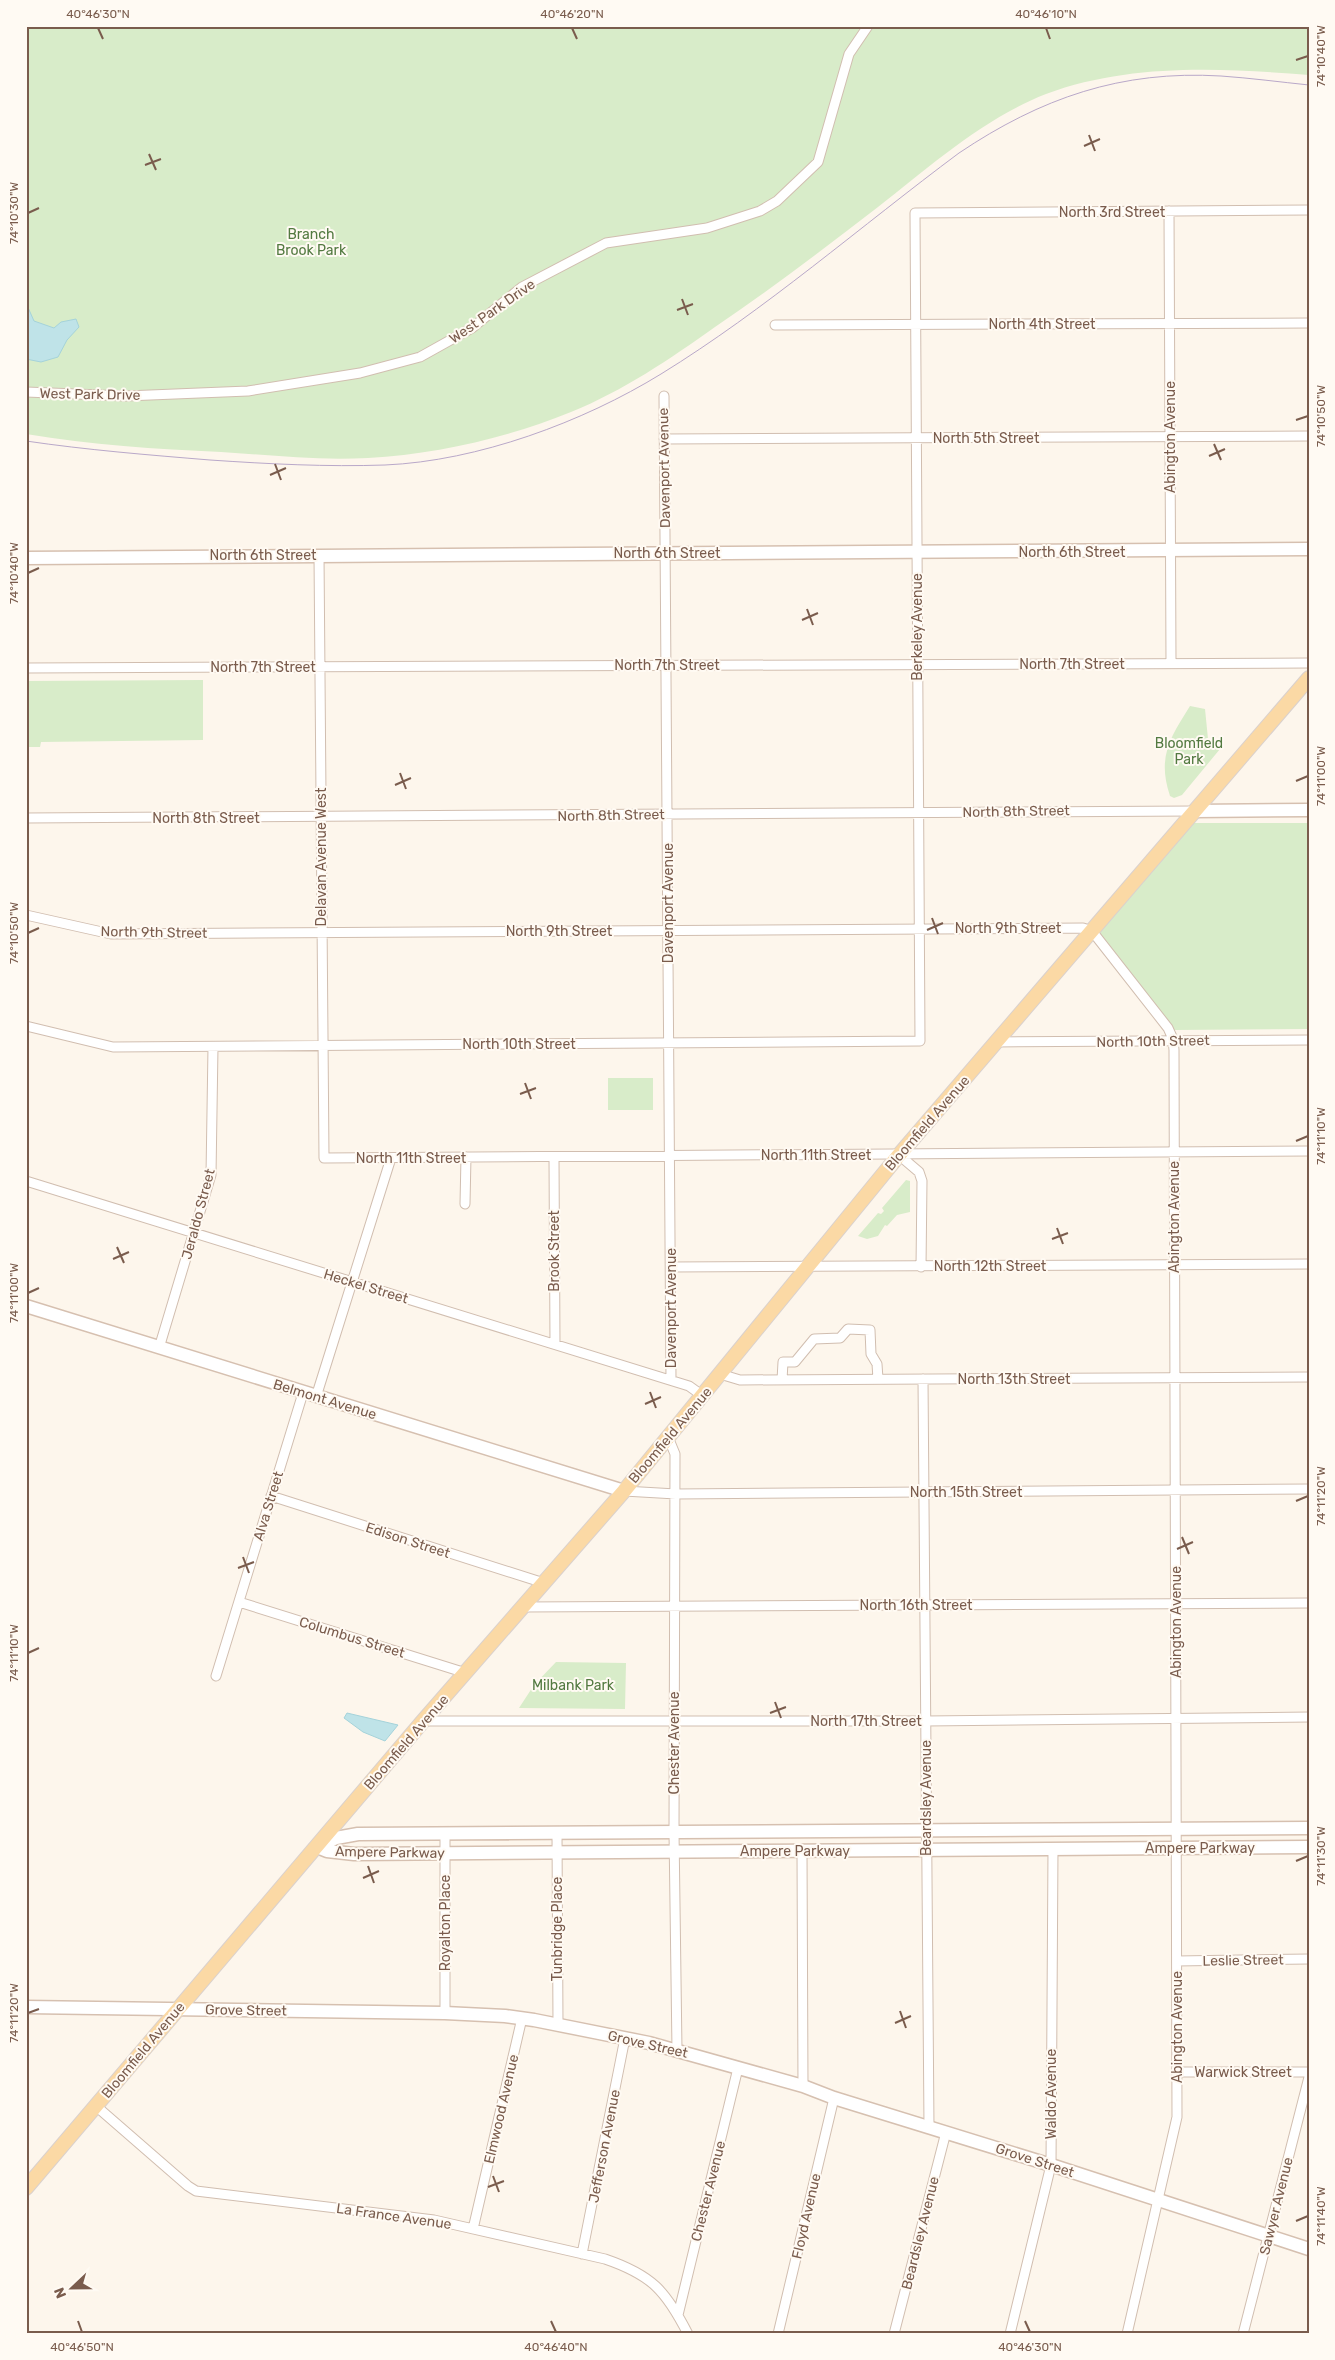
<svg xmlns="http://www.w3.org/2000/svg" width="1335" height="2360" font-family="Rubik,sans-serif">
  <rect width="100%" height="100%" fill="#fdf6ec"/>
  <!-- green -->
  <path fill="#d8ecc9" d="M 26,26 L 1309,26 L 1309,75 C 1222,68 1129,63 1046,94 C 984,118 930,166 878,207 C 825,248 771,289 715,327 C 670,359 623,391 571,412 C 507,438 437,454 368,458 C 319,461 269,455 221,452 C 156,449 91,445 26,434 Z
    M 203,680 L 203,740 L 41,742 L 40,747 L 26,747 L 26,681 Z
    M 1190,706 L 1205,709 L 1208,739 L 1220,749 L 1182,795 L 1174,798 L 1170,796 C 1157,757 1170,738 1190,706 Z
    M 1194,823 L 1309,823 L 1309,1029 L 1174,1030 L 1098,931 Z
    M 608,1078 L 653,1078 L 653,1110 L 608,1110 Z
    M 906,1180 L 910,1181 L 910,1212 L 897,1215 L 887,1226 L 885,1225 L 878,1236 L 867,1239 L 858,1236 L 878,1213 L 881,1214 L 884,1211 L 882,1208 Z
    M 556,1662 L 626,1663 L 625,1709 L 519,1708 L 534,1685 Z"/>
  <!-- water -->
  <path fill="#bfe3e8" stroke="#a5d3da" d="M 26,303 L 34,321 L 54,328 L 61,322 L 76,319 L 79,327 L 67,340 L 58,357 L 41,362 L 26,359 Z
    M 347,1713 L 398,1725 L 385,1741 L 363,1732 L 344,1718 Z"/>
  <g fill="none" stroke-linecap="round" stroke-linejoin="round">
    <defs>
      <path id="street" d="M 1169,211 L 1171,663
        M 775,325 L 1309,323
        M 26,392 L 126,396 L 248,391 L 360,373 L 420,357 L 472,328 L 522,287 L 606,243 L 707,228 L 760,211 L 777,201 L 818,162 L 849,54 L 868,26
        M 664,396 L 671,1380
        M 664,439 L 1309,436
        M 319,555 L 324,1158 L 1309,1151
        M 26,668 L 1309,663
        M 26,818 L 1195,811
        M 26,915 L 111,934 L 1083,928 L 1092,931 L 1168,1028 L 1173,1039 L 1174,1050 L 1177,2117 L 1127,2334
        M 26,1026 L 113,1047 L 920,1041 L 915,213 L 1309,210
        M 996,1042 L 1309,1040
        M 899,1155 L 919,1172 L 922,1181 L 921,1267
        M 554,1157 L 555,1344
        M 26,1181 L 689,1386 L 703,1396
        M 465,1204 L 466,1157
        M 671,1267 L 1309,1264
        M 159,1348 L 211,1175 L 213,1047
        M 720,1374 L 740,1380 L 1309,1377
        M 923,1379 L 929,2127
        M 782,1380 L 783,1362 L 795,1362 L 814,1339 L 840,1338 L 848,1329 L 870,1330 L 871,1354 L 877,1364 L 878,1379
        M 316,1397 L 391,1158
        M 668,1437 L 675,1454 L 674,1832 L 677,2050
        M 624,1491 L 676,1494 L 1309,1489
        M 271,1496 L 544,1583
        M 239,1602 L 466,1673
        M 523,1607 L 1309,1603
        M 216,1676 L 303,1393
        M 423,1721 L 926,1721 L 1309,1717
        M 557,1833 L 558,2025
        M 802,1851 L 803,2086
        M 1177,1961 L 1309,1959
        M 445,2013 L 445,1833
        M 1177,2072 L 1309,2072
        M 96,2106 L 188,2186 L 196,2191 L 434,2220 L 605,2259 C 652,2275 666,2291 688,2334
        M 473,2229 L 522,2018
        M 582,2254 L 625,2038
        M 678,2315 L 738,2068
        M 778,2334 L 834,2098
        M 894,2334 L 946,2132
        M 1010,2334 L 1051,2165 L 1053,1849
        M 1243,2334 L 1309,2077"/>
      <path id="secondary" d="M 26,558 L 1309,549
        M 1195,811 L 1309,810
        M 26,1306 L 624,1491
        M 317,1847 L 336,1838 L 358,1834 L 1309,1828
        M 317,1847 L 327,1851 L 354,1854 L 1309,1847
        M 26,2007 L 445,2013 L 505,2016 L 534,2020 L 649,2043 L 803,2086 L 834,2098 L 1051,2165 L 1309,2249"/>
      <path id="primary" d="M 26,2188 L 423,1721 L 624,1491 L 899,1155 L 1309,678"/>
    </defs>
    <!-- street casing -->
    <use href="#street" stroke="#d1beb0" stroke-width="11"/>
    <!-- secondary casing -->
    <use href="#secondary" stroke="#d6c0b0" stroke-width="15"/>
    <!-- primary casing -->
    <use href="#primary" stroke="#dad1cd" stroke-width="16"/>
    <!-- street -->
    <use href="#street" stroke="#fff" stroke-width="9"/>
    <!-- secondary -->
    <use href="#secondary" stroke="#fff" stroke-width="12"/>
    <!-- primary -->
    <use href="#primary" stroke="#fbd9a5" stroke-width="14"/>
    <!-- tram -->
    <path stroke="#b9a8c9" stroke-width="1" d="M 26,441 C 87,450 149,455 210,460 C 269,464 327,467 385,465 C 478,461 583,422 661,374 C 765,310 861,226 959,153 C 1041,98 1121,70 1221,76 C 1250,78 1280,82 1309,85"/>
  </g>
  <!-- ticks -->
  <path fill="none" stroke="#7a5c4d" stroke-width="2" d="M 98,28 L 103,39M 572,28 L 577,39M 1046,28 L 1050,39M 1296,60 L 1308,56M 1089,135 L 1095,151M 1084,146 L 1100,139M 149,154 L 156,170M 145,165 L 161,159M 28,213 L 39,208M 682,299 L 688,315M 677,310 L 693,304M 1296,420 L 1308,416M 1214,444 L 1221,460M 1209,456 L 1225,449M 275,464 L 281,480M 270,475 L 286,468M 28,573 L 39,568M 807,609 L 813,625M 802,620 L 818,613M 400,773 L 406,789M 1296,781 L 1308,776M 395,785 L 411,778M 932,918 L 938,934M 927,930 L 943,923M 28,933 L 39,928M 525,1083 L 531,1099M 520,1094 L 536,1088M 1296,1141 L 1308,1136M 1057,1228 L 1063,1244M 1052,1239 L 1068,1233M 117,1247 L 124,1263M 113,1259 L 129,1252M 28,1293 L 39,1288M 650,1392 L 656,1408M 645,1404 L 661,1397M 1296,1501 L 1308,1496M 1182,1537 L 1189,1554M 1177,1549 L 1193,1542M 243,1557 L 249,1573M 238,1568 L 254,1562M 28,1653 L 39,1648M 775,1702 L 781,1718M 770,1713 L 786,1707M 1296,1861 L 1308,1856M 368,1866 L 374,1883M 363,1878 L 379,1871M 900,2011 L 906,2028M 28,2013 L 39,2009M 895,2023 L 911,2016M 493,2176 L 499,2192M 488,2187 L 504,2181M 1296,2221 L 1308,2216M 78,2321 L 82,2332M 551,2321 L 556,2332M 1025,2321 L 1030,2332"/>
  <g text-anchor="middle" stroke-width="4" stroke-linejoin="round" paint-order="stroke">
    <!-- street labels -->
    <g font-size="14" fill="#7a5c4d" stroke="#fffaf3">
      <text x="1112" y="217">North 3rd Street</text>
      <text transform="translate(492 311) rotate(-35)" y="5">West Park Drive</text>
      <text x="1042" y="329">North 4th Street</text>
      <text transform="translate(90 394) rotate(1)" y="5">West Park Drive</text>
      <text transform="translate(1170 437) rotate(-90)" y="5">Abington Avenue</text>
      <text x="986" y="443">North 5th Street</text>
      <text transform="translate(664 468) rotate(-91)" y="5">Davenport Avenue</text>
      <text x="1072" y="557">North 6th Street</text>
      <text x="667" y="558">North 6th Street</text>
      <text x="263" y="560">North 6th Street</text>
      <text transform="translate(917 627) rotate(-90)" y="5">Berkeley Avenue</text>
      <text x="1072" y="669">North 7th Street</text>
      <text x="667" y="670">North 7th Street</text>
      <text x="263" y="672">North 7th Street</text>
      <text transform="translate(1016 811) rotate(-1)" y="5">North 8th Street</text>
      <text transform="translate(611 815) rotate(-1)" y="5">North 8th Street</text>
      <text x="206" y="823">North 8th Street</text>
      <text transform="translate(321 857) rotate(-90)" y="5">Delavan Avenue West</text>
      <text transform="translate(668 903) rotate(-90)" y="5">Davenport Avenue</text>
      <text x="1008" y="933">North 9th Street</text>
      <text x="559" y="936">North 9th Street</text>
      <text transform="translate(154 932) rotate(1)" y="5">North 9th Street</text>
      <text transform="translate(1153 1041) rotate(-1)" y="5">North 10th Street</text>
      <text x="519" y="1049">North 10th Street</text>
      <text transform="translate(927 1123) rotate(-49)" y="5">Bloomfield Avenue</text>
      <text x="816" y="1160">North 11th Street</text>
      <text x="411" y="1163">North 11th Street</text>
      <text transform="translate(198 1214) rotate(-75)" y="5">Jeraldo Street</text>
      <text transform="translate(1174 1217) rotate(-90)" y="5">Abington Avenue</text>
      <text transform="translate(554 1251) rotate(-90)" y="5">Brook Street</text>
      <text x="990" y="1271">North 12th Street</text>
      <text transform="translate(366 1286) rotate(17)" y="5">Heckel Street</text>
      <text transform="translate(671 1308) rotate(-90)" y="5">Davenport Avenue</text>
      <text x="1014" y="1384">North 13th Street</text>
      <text transform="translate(325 1399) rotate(17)" y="5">Belmont Avenue</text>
      <text transform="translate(670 1435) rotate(-50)" y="5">Bloomfield Avenue</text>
      <text x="966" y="1497">North 15th Street</text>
      <text transform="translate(268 1506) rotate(-73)" y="5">Alva Street</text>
      <text transform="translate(408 1540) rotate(18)" y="5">Edison Street</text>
      <text x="916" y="1610">North 16th Street</text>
      <text transform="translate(1176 1622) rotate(-90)" y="5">Abington Avenue</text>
      <text transform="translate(352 1637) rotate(17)" y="5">Columbus Street</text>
      <text x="866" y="1726">North 17th Street</text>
      <text transform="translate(406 1742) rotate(-49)" y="5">Bloomfield Avenue</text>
      <text transform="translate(674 1743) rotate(-90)" y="5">Chester Avenue</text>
      <text transform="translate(926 1798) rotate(-90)" y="5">Beardsley Avenue</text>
      <text x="1200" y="1853">Ampere Parkway</text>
      <text x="795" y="1856">Ampere Parkway</text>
      <text transform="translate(390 1852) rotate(1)" y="5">Ampere Parkway</text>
      <text transform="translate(445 1923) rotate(-90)" y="5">Royalton Place</text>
      <text transform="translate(557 1929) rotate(-90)" y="5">Tunbridge Place</text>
      <text transform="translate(1243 1960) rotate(-1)" y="5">Leslie Street</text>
      <text transform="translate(246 2010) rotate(1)" y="5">Grove Street</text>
      <text transform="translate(1177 2027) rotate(-90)" y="5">Abington Avenue</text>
      <text transform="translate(648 2044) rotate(13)" y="5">Grove Street</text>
      <text transform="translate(143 2050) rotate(-50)" y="5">Bloomfield Avenue</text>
      <text x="1243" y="2077">Warwick Street</text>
      <text transform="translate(1051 2094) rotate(-90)" y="5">Waldo Avenue</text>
      <text transform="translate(501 2109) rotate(-77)" y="5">Elmwood Avenue</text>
      <text transform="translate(604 2146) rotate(-79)" y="5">Jefferson Avenue</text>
      <text transform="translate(1035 2160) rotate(18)" y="5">Grove Street</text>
      <text transform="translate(708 2191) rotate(-76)" y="5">Chester Avenue</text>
      <text transform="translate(1276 2206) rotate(-76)" y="5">Sawyer Avenue</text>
      <text transform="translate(394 2216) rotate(8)" y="5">La France Avenue</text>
      <text transform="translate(806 2216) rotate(-77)" y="5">Floyd Avenue</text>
      <text transform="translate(920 2233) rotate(-76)" y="5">Beardsley Avenue</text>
    </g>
    <!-- park labels -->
    <g font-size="14" fill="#537a41" stroke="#fffaf3">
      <text x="311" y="239">Branch<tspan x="311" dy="16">Brook Park</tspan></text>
      <text x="1189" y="748">Bloomfield<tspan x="1189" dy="16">Park</tspan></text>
      <text x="573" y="1690">Milbank Park</text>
    </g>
  </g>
  <!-- border -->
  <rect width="1335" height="2360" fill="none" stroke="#fffaf3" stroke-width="55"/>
  <!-- north arrow -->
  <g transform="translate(72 2288) rotate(248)" stroke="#fffaf3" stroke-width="4" paint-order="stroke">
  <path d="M0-4L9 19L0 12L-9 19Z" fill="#7a5c4d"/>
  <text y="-8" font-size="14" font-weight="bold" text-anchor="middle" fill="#7a5c4d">N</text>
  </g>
  <rect x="28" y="28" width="1280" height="2304" fill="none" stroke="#7a5c4d" stroke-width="2"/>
  <g font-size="12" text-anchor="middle" fill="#7a5c4d">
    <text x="98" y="18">40°46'30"N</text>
    <text x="572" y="18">40°46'20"N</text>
    <text x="1046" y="18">40°46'10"N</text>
    <text transform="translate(1321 56) rotate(-90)" y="4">74°10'40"W</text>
    <text transform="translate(14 213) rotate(-90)" y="4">74°10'30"W</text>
    <text transform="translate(1321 416) rotate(-90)" y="4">74°10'50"W</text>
    <text transform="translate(14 573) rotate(-90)" y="4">74°10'40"W</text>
    <text transform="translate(1321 776) rotate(-90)" y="4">74°11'00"W</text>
    <text transform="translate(14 933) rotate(-90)" y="4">74°10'50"W</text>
    <text transform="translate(1321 1136) rotate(-90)" y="4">74°11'10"W</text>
    <text transform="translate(14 1293) rotate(-90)" y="4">74°11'00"W</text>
    <text transform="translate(1321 1496) rotate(-90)" y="4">74°11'20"W</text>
    <text transform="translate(14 1653) rotate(-90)" y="4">74°11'10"W</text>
    <text transform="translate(1321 1856) rotate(-90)" y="4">74°11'30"W</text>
    <text transform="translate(14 2013) rotate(-90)" y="4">74°11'20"W</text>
    <text transform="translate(1321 2216) rotate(-90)" y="4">74°11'40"W</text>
    <text x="82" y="2351">40°46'50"N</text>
    <text x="556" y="2351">40°46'40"N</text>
    <text x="1030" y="2351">40°46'30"N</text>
  </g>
</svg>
